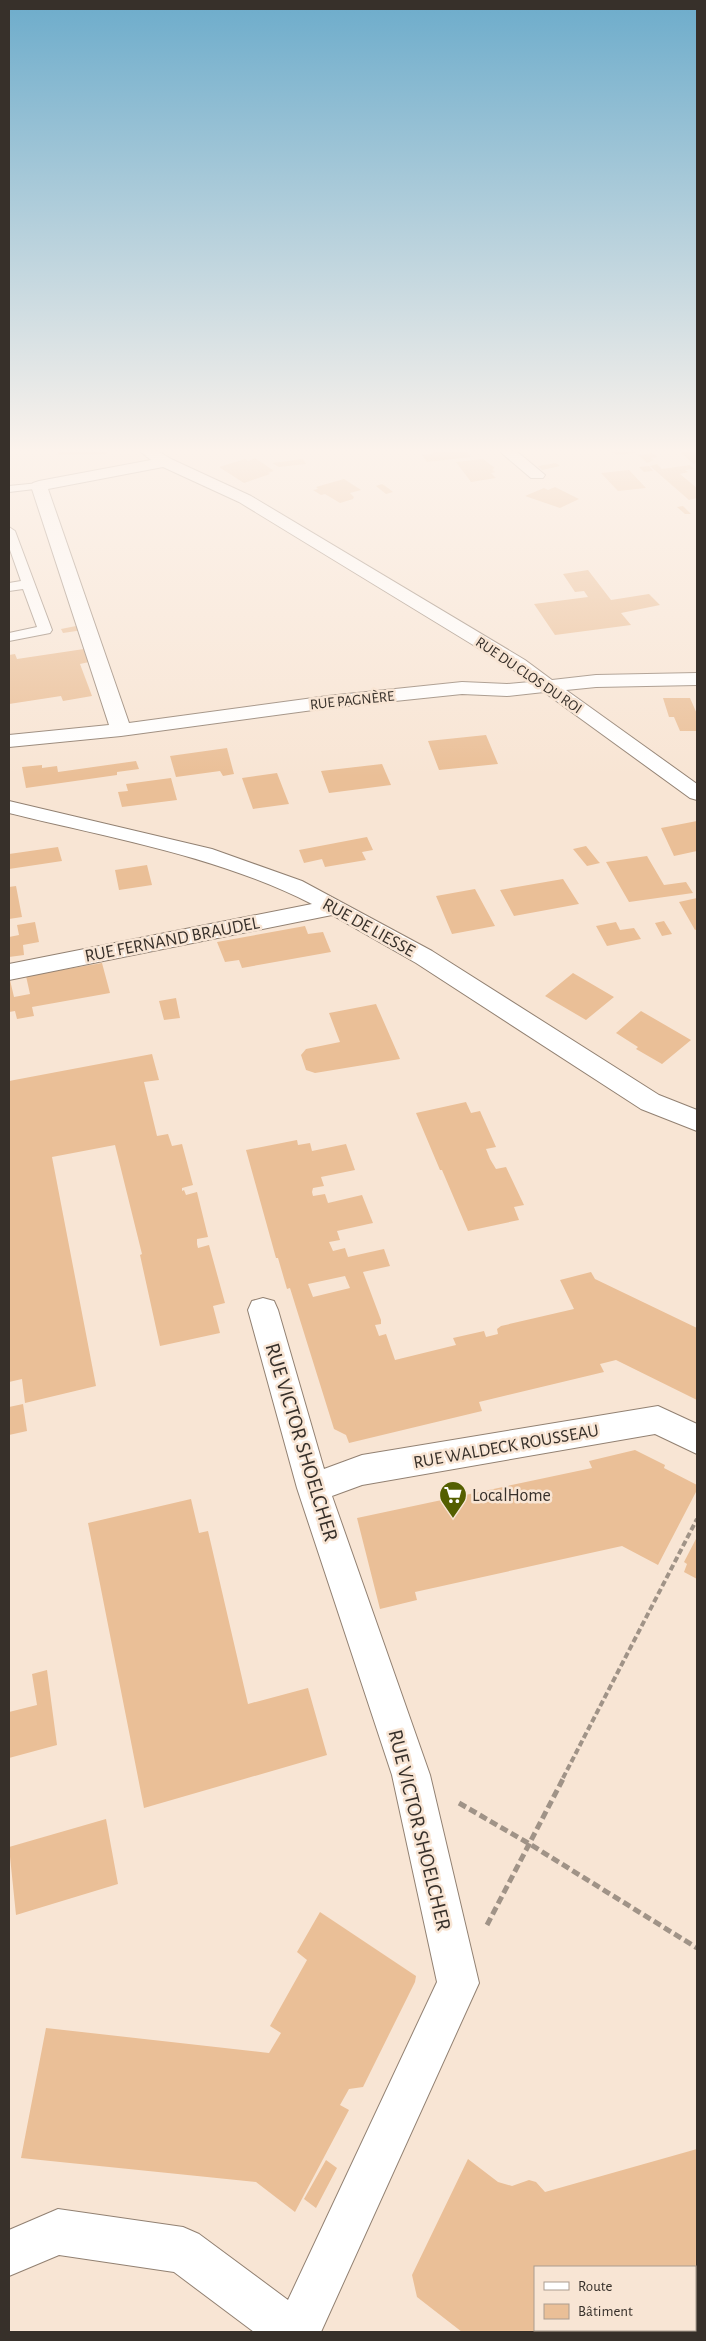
<svg xmlns="http://www.w3.org/2000/svg" width="706" height="2341" font-family="'Alegreya Sans',sans-serif">
  <rect width="100%" height="100%" fill="#f8e5d4"/>
  <!-- building -->
  <path fill="#eabf97" fill-rule="evenodd" d="M 59,449 L 108,449 L 107,454 L 58,455 Z
    M 432,449 L 464,449 L 471,457 L 427,462 L 422,455 L 435,453 Z
    M 606,449 L 632,449 L 635,453 L 617,455 Z
    M 697,450 L 697,463 L 694,464 L 681,453 Z
    M 652,453 L 658,457 L 651,458 L 654,460 L 647,463 L 638,455 Z
    M 255,458 L 274,471 L 268,473 L 270,474 L 244,483 L 219,467 L 245,459 L 248,461 Z
    M 303,459 L 306,464 L 279,467 L 272,463 Z
    M 483,459 L 495,468 L 492,469 L 495,472 L 491,473 L 496,478 L 471,482 L 456,462 Z
    M 556,463 L 560,466 L 542,470 L 538,466 Z
    M 657,464 L 662,469 L 690,465 L 694,469 L 685,470 L 688,472 L 680,474 L 697,488 L 697,498 L 689,500 L 650,466 Z
    M 649,466 L 653,471 L 644,472 L 639,467 Z
    M 629,470 L 646,488 L 618,491 L 601,473 Z
    M 344,479 L 361,490 L 350,493 L 354,497 L 353,499 L 340,503 L 325,494 L 321,495 L 313,490 L 318,489 L 316,487 Z
    M 382,484 L 388,488 L 393,492 L 386,494 L 376,486 Z
    M 555,487 L 579,499 L 560,508 L 525,496 L 544,488 L 548,490 Z
    M 683,506 L 691,514 L 685,514 L 677,507 Z
    M 588,570 L 611,600 L 649,594 L 660,605 L 621,613 L 631,625 L 555,635 L 534,604 L 588,597 L 584,591 L 575,592 L 563,574 Z
    M 81,625 L 83,630 L 63,633 L 61,629 Z
    M 84,649 L 89,662 L 80,664 L 92,696 L 63,701 L 61,696 L 9,704 L 9,655 L 15,654 L 17,659 Z
    M 663,698 L 690,698 L 697,714 L 697,731 L 680,731 L 674,717 L 669,717 Z
    M 486,735 L 498,764 L 439,770 L 428,741 Z
    M 227,748 L 234,774 L 223,776 L 220,771 L 176,777 L 170,756 Z
    M 136,761 L 139,769 L 117,772 L 117,775 L 26,788 L 22,767 L 42,765 L 42,768 L 57,766 L 58,772 Z
    M 382,764 L 391,785 L 329,793 L 321,771 Z
    M 277,773 L 289,804 L 253,809 L 242,778 Z
    M 171,778 L 177,800 L 122,807 L 118,792 L 128,791 L 126,784 Z
    M 697,821 L 697,851 L 674,856 L 661,828 Z
    M 367,837 L 373,850 L 362,852 L 366,860 L 325,867 L 322,859 L 304,863 L 299,850 Z
    M 586,846 L 598,861 L 600,863 L 587,866 L 573,849 Z
    M 58,847 L 62,861 L 9,869 L 9,854 Z
    M 647,856 L 664,885 L 686,882 L 693,893 L 629,902 L 606,862 Z
    M 147,865 L 152,885 L 119,890 L 115,870 Z
    M 563,879 L 579,904 L 514,916 L 500,890 Z
    M 16,886 L 22,917 L 9,919 L 9,887 Z
    M 475,889 L 495,926 L 452,934 L 436,896 Z
    M 697,898 L 697,929 L 695,930 L 679,902 Z
    M 664,921 L 672,934 L 662,936 L 655,923 Z
    M 35,922 L 39,942 L 23,945 L 24,955 L 9,957 L 9,937 L 19,935 L 17,925 Z
    M 616,922 L 620,930 L 634,928 L 641,939 L 607,946 L 596,926 Z
    M 305,926 L 308,934 L 323,932 L 331,952 L 242,968 L 239,960 L 225,962 L 217,942 Z
    M 102,963 L 110,993 L 32,1007 L 34,1016 L 17,1019 L 15,1011 L 9,1012 L 9,980 L 10,980 L 14,997 L 30,994 L 26,976 Z
    M 573,973 L 614,997 L 586,1020 L 545,996 Z
    M 176,998 L 180,1018 L 164,1020 L 159,1001 Z
    M 376,1004 L 400,1059 L 315,1073 L 306,1070 L 301,1055 L 306,1049 L 340,1042 L 329,1013 Z
    M 641,1011 L 691,1040 L 662,1064 L 636,1049 L 638,1047 L 616,1033 Z
    M 152,1054 L 159,1080 L 144,1082 L 157,1136 L 168,1134 L 172,1146 L 182,1144 L 193,1185 L 182,1188 L 182,1191 L 184,1190 L 186,1195 L 197,1192 L 208,1237 L 197,1239 L 197,1244 L 198,1248 L 209,1245 L 225,1303 L 213,1306 L 220,1333 L 160,1346 L 140,1255 L 142,1254 L 115,1145 L 52,1157 L 96,1386 L 25,1403 L 22,1379 L 9,1382 L 9,1081 Z
    M 466,1102 L 471,1113 L 480,1111 L 496,1147 L 486,1149 L 490,1159 L 496,1169 L 506,1167 L 524,1205 L 514,1207 L 519,1220 L 468,1231 L 442,1170 L 440,1170 L 416,1113 Z
    M 297,1140 L 298,1145 L 310,1143 L 312,1151 L 346,1144 L 355,1170 L 321,1177 L 324,1186 L 313,1188 L 312,1192 L 313,1196 L 325,1194 L 328,1203 L 362,1195 L 373,1223 L 337,1231 L 340,1240 L 329,1242 L 333,1251 L 345,1248 L 348,1257 L 384,1249 L 390,1266 L 363,1272 L 381,1320 L 381,1324 L 375,1325 L 379,1336 L 386,1334 L 395,1360 L 456,1345 L 453,1338 L 484,1331 L 486,1337 L 498,1334 L 497,1329 L 501,1326 L 574,1309 L 560,1280 L 591,1272 L 595,1279 L 697,1328 L 697,1400 L 616,1360 L 600,1364 L 604,1372 L 479,1402 L 482,1411 L 349,1443 L 346,1435 L 334,1429 L 290,1288 L 287,1289 L 278,1258 L 276,1258 L 246,1150 ZM 345,1276 L 350,1288 L 313,1297 L 308,1284 Z
    M 23,1404 L 27,1431 L 9,1435 L 9,1407 Z
    M 635,1450 L 665,1465 L 664,1468 L 697,1485 L 697,1490 L 658,1565 L 622,1546 L 415,1592 L 417,1600 L 380,1609 L 357,1518 L 592,1468 L 589,1461 Z
    M 191,1499 L 199,1533 L 208,1531 L 248,1704 L 308,1688 L 327,1755 L 144,1808 L 88,1523 Z
    M 697,1537 L 697,1579 L 684,1572 L 687,1564 L 684,1562 Z
    M 47,1670 L 57,1745 L 9,1758 L 9,1712 L 37,1705 L 32,1674 Z
    M 106,1819 L 118,1884 L 16,1915 L 9,1847 Z
    M 320,1912 L 416,1976 L 415,1982 L 363,2087 L 349,2089 L 340,2105 L 349,2110 L 295,2212 L 256,2182 L 21,2158 L 46,2028 L 269,2053 L 281,2033 L 270,2026 L 307,1960 L 297,1952 Z
    M 697,2149 L 697,2294 L 695,2295 L 695,2267 L 535,2267 L 535,2330 L 577,2330 L 571,2332 L 462,2332 L 417,2297 L 412,2275 L 468,2159 L 498,2182 L 512,2186 L 529,2180 L 536,2182 L 545,2192 Z
    M 326,2160 L 337,2168 L 316,2208 L 304,2199 Z"/>
  <g fill="none" stroke-linecap="round" stroke-linejoin="round">
    <defs>
      <path id="service" d="M 39,483 L 43,484 L 45,486 L 43,488 L 9,492 L 9,486 Z
        M 9,527 L 15,531 L 52,630 L 50,633 L 9,641 L 9,633 L 37,627 L 23,589 L 9,591 L 9,583 L 21,581 L 9,547 Z"/>
      <path id="minor" d="M 137,449 L 155,449 L 171,459 L 251,496 L 525,660 L 552,680 L 596,675 L 697,673 L 697,685 L 596,687 L 566,690 L 697,784 L 697,800 L 690,798 L 544,692 L 507,696 L 462,694 L 328,708 L 121,736 L 9,747 L 9,735 L 109,725 L 31,486 L 33,483 L 39,481 L 151,460 ZM 163,467 L 239,502 L 511,668 L 530,682 L 507,684 L 462,682 L 328,696 L 129,723 L 48,489 Z
        M 497,449 L 514,449 L 545,475 L 543,478 L 531,478 Z
        M 9,801 L 212,849 L 302,881 L 432,951 L 659,1095 L 697,1110 L 697,1131 L 641,1109 L 416,963 L 332,915 L 9,980 L 9,964 L 312,904 C 218,856 110,838 9,813 Z
        M 263,1298 L 274,1301 L 278,1310 L 324,1469 L 362,1455 L 658,1406 L 697,1424 L 697,1454 L 655,1434 L 362,1485 L 332,1496 L 430,1775 L 479,1983 L 321,2332 L 254,2332 L 174,2272 L 59,2255 L 9,2276 L 9,2230 L 58,2209 L 183,2227 L 199,2234 L 288,2300 L 437,1982 L 392,1775 L 297,1488 L 248,1310 L 252,1301 Z"/>
    </defs>
    <!-- service casing -->
    <use href="#service" stroke="#928172" stroke-width="2"/>
    <!-- minor casing -->
    <use href="#minor" stroke="#928172" stroke-width="2"/>
    <!-- path-far1 -->
    <path stroke="#a09387" stroke-width="4" stroke-dasharray="6 3" stroke-linecap="butt" d="M 563,1778 L 697,1519"/>
    <!-- path -->
    <path stroke="#a09387" stroke-width="5" stroke-dasharray="8 4" stroke-linecap="butt" d="M 459,1803 L 528,1843 L 697,1948
      M 487,1925 L 564,1777"/>
    <!-- service -->
    <use href="#service" fill="#fff" fill-rule="evenodd"/>
    <!-- minor -->
    <use href="#minor" fill="#fff" fill-rule="evenodd"/>
  </g>
  <!-- sky -->
  <linearGradient id="sky" x2="0" y2="1"><stop stop-color="#6daccb"/><stop offset="0.58" stop-color="#fcf3ec"/><stop offset="1" stop-color="#fcf3ec" stop-opacity="0"/></linearGradient>
  <rect width="706" height="777" fill="url(#sky)"/>
  <!-- icons -->
  <defs>
    <symbol id="supermarket-pin" viewBox="-11 -11 22 30"><path d="M0 17L-7.5 6A9.5 9.5 0 1 1 7.5 6Z" fill="#545f00" stroke="#f8e5d4"/><path d="M-6-5.5h2.5l.6 2H6L4.5 2H-2.5L-4.4-4H-6ZM-1.5 3.2a1.3 1.3 0 1 0 .1 0ZM3 3.2a1.3 1.3 0 1 0 .1 0Z" fill="#fff"/></symbol>
  </defs>
  <g fill-rule="evenodd">
    <use href="#supermarket-pin" x="437" y="1479" width="32" height="43"/>
  </g>
  <g text-anchor="middle" stroke-width="5" stroke-linejoin="round" paint-order="stroke">
    <!-- far-street labels -->
    <g font-size="15" fill="#37302a" stroke="#f8e5d4">
      <text transform="translate(529 675) rotate(34)" y="5">RUE DU CLOS DU ROI</text>
      <text transform="translate(352 700) rotate(-6)" y="5">RUE PAGNÈRE</text>
    </g>
    <!-- street labels -->
    <g font-size="18" fill="#37302a" stroke="#f8e5d4">
      <text transform="translate(369 927) rotate(29)" y="6">RUE DE LIESSE</text>
      <text transform="translate(172 939) rotate(-11)" y="6">RUE FERNAND BRAUDEL</text>
      <text transform="translate(506 1446) rotate(-10)" y="6">RUE WALDECK ROUSSEAU</text>
    </g>
    <!-- poi labels -->
    <g font-size="18" fill="#37302a" stroke="#f8e5d4" text-anchor="start">
      <text x="472" y="1501">LocalHome</text>
    </g>
    <!-- near-street labels -->
    <g font-size="21" fill="#37302a" stroke="#f8e5d4">
      <text transform="translate(302 1442) rotate(73)" y="7">RUE VICTOR SHOELCHER</text>
      <text transform="translate(420 1830) rotate(76)" y="7">RUE VICTOR SHOELCHER</text>
    </g>
  </g>
  <!-- border -->
  <rect width="706" height="2341" fill="none" stroke="#37302a" stroke-width="20"/>
  <!-- legend -->
  <rect x="534" y="2266" width="162" height="65" fill="#f8e5d4" stroke="#ab9d90"/>
  <rect x="544" y="2282" width="25" height="8" fill="#ffffff" stroke="#ab9d90"/>
  <text x="578" y="2291" font-size="15" fill="#37302a">Route</text>
  <rect x="544" y="2304" width="25" height="15" fill="#eabf97" stroke="#ab9d90"/>
  <text x="578" y="2316" font-size="15" fill="#37302a">Bâtiment</text>
</svg>
